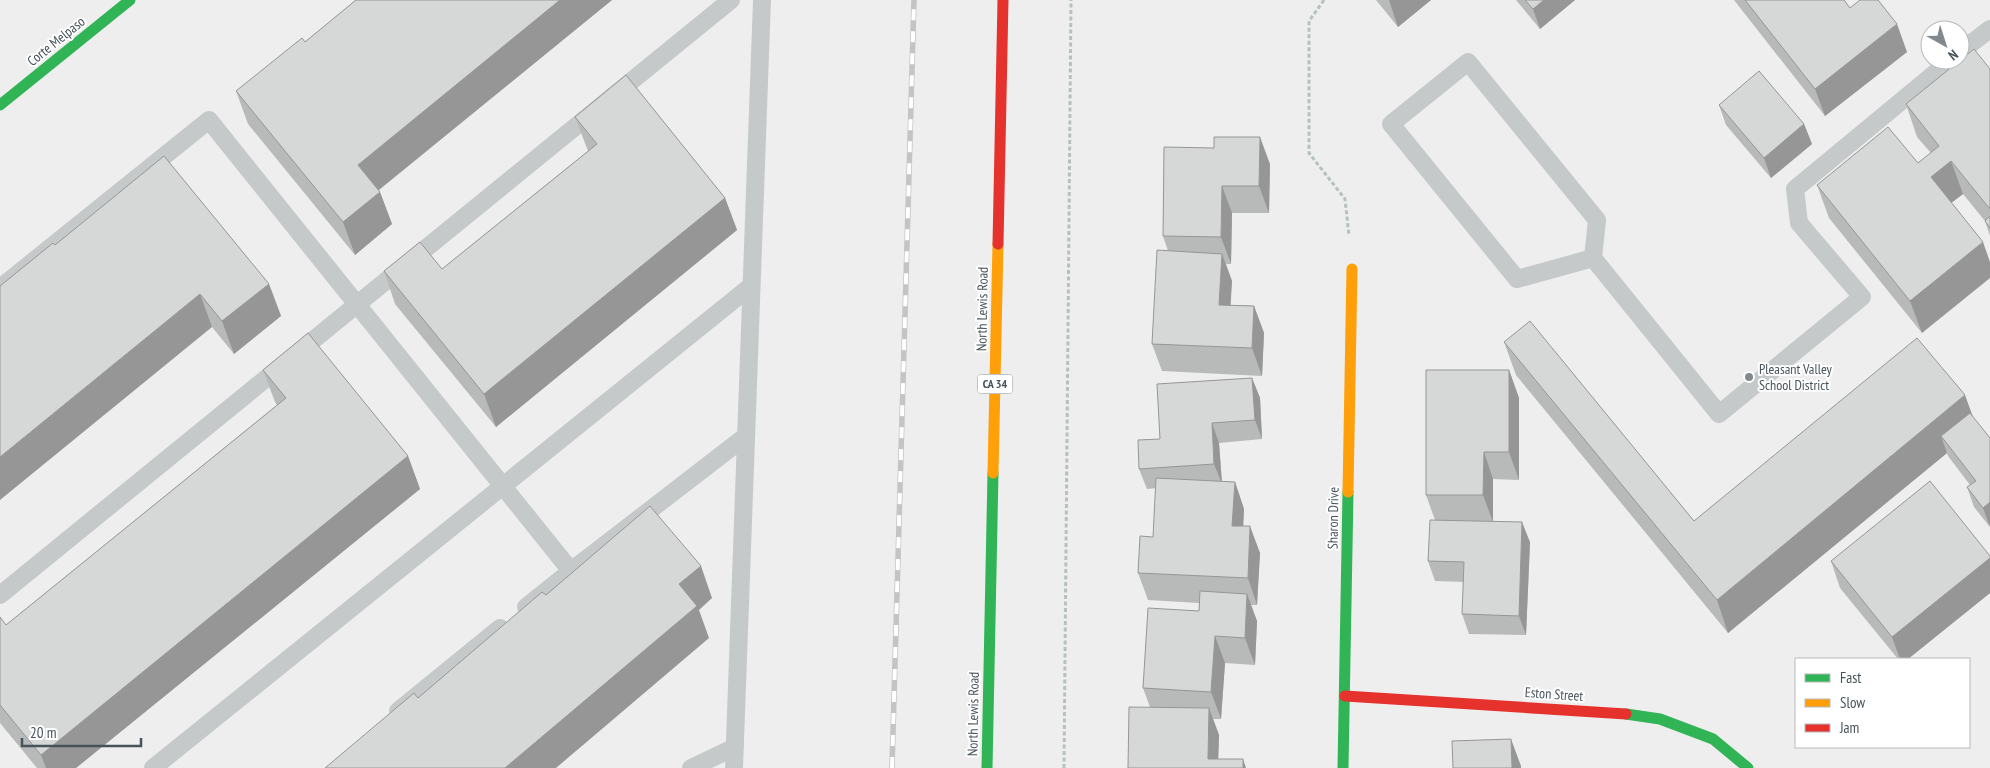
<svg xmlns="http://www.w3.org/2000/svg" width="1990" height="768" font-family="'PT Sans Narrow',sans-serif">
  <rect width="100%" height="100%" fill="#efeeee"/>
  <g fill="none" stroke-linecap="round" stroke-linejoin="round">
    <!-- path -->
    <path stroke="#b5c1bc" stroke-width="3" stroke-dasharray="4 2.5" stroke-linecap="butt" d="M 1324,0 L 1309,21 L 1309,153 L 1345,199 L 1349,236
      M 1064,768 L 1071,0"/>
    <!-- lane -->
    <path stroke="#c6c9ca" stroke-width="18" d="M 1960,52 L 1990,29
      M 1593,258 L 1517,279 L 1391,124 L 1468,62 L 1597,220 L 1593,258 L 1719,414 L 1862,297 L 1799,223 L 1795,189 L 1951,60
      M 0,288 L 209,120 L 571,571 L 746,436
      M 0,595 L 731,0
      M 526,607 L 571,571
      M 398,711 L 500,628
      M 153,768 L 751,286
      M 691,768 L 735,747
      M 734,768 L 762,0"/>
    <!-- fast -->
    <path stroke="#30b455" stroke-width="11" d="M 0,105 L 130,0
      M 1626,714 L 1660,719 L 1713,739 L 1748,768
      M 987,768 L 993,473
      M 1343,768 L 1348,492"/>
    <!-- slow -->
    <path stroke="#ff9f0a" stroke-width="11" d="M 993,473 L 998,244
      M 1348,492 L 1352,269"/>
    <!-- jam -->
    <path stroke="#e5322d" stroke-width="11" d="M 998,244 L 1003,0
      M 1345,696 L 1626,714"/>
    <defs>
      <path id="rail" d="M 892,768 L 914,0"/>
    </defs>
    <!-- rail casing -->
    <use href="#rail" stroke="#c2c4c5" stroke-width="5.5"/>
    <!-- rail -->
    <use href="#rail" stroke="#fff" stroke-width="4" stroke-dasharray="11" stroke-linecap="butt"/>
  </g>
  <!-- wall -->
  <path fill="#b8b9b9" d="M 356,0 L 612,0 L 379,190 L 392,224 L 355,255 L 248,124 L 236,91 L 305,42 Z
    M 1376,0 L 1431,0 L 1398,27 Z
    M 1516,0 L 1575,0 L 1540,29 Z
    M 1734,0 L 1844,0 L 1850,8 L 1907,52 L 1825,116 Z
    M 1990,69 L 1990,236 L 1985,221 L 1963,194 L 1951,203 L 1922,333 L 1829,218 L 1817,185 L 1918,163 L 1931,153 L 1917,137 L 1906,104 Z
    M 1719,105 L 1804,124 L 1812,144 L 1771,178 L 1726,125 Z
    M 575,117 L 725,198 L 737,230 L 496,427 L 395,304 L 384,271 L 442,269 L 588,151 Z
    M 1164,147 L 1270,164 L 1269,213 L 1232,213 L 1231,264 L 1226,264 L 1232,281 L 1230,305 L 1254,306 L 1264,333 L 1262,376 L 1162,371 L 1152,344 L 1168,251 L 1163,236 Z
    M 55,245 L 269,284 L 281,316 L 234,354 L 212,327 Z
    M 1504,342 L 1694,521 L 1965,395 L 1990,527 L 1974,507 L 1967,487 L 1970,485 L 1948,456 L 1947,453 L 1728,633 L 1516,375 Z
    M 263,370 L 408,456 L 420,489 L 76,768 L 37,768 L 0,723 L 0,617 L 6,625 L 277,405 L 275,402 Z
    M 1509,370 L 1519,398 L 1519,480 L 1493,479 L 1493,521 L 1530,542 L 1526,635 L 1469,634 L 1462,614 L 1464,582 L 1435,581 L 1428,561 L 1435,520 L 1426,495 Z
    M 1252,378 L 1260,398 L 1262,439 L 1219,443 L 1222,482 L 1235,482 L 1244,509 L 1243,526 L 1260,553 L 1257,605 L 1251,605 L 1257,621 L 1255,665 L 1225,663 L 1221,719 L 1213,719 L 1219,735 L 1218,759 L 1128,768 L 1150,707 L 1143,688 L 1199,611 L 1199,603 L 1148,600 L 1138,573 L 1153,537 L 1156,488 L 1147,489 L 1139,469 Z
    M 1990,556 L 1990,593 L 1908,659 L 1898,659 L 1840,588 L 1831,561 Z"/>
  <!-- shaded-wall -->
  <path fill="#969696" d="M 560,0 L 612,0 L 370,197 L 358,165 Z
    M 1389,0 L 1431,0 L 1398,27 Z
    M 1544,0 L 1575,0 L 1540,29 L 1533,9 Z
    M 1897,24 L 1907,52 L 1825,116 L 1815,89 Z
    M 1804,124 L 1812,144 L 1771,178 L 1764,158 Z
    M 1260,137 L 1270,164 L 1269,213 L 1259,186 Z
    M 1951,161 L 1963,194 L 1942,210 L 1931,177 Z
    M 1222,186 L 1232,213 L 1231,264 L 1221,237 Z
    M 380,192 L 392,224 L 355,255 L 343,222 Z
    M 725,198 L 737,230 L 496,427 L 484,394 Z
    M 1983,242 L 1990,262 L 1990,278 L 1922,333 L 1910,301 Z
    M 1222,254 L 1232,281 L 1229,332 L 1219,305 Z
    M 269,284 L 281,316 L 234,354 L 222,321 Z
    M 200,294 L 212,327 L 0,500 L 0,457 Z
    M 1254,306 L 1264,333 L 1262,376 L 1252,348 Z
    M 1509,370 L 1519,398 L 1519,480 L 1509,452 Z
    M 1252,378 L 1260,398 L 1262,439 L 1255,420 Z
    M 1965,395 L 1977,428 L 1941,436 L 1947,453 L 1728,633 L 1717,600 Z
    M 1212,423 L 1219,443 L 1222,484 L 1214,464 Z
    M 1484,452 L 1493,479 L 1493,522 L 1483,495 Z
    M 408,456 L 420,489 L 76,768 L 46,768 L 41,755 Z
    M 1235,482 L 1244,509 L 1242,553 L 1232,526 Z
    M 1990,502 L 1990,527 L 1983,508 Z
    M 1522,522 L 1530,542 L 1526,635 L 1519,616 Z
    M 1250,526 L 1260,553 L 1257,605 L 1248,578 Z
    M 1990,558 L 1990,593 L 1908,659 L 1900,659 L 1892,637 Z
    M 701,566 L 712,598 L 699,610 L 709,638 L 556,768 L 505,768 L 679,584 Z
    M 1247,594 L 1257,621 L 1255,665 L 1245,638 Z
    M 1215,636 L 1225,663 L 1221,719 L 1211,692 Z
    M 1209,708 L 1219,735 L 1218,768 L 1208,759 Z
    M 1511,739 L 1521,766 L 1521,768 L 1512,768 Z
    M 1243,759 L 1246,768 L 1243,768 Z"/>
  <!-- building -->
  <path fill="#d6d7d7" stroke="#969696" d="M 356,0 L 560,0 L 358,165 L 380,192 L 343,222 L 236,91 L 302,38 L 305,42 Z
    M 1525,0 L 1544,0 L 1533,9 Z
    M 1745,0 L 1844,0 L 1850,8 L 1860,0 L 1878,0 L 1897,24 L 1815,89 Z
    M 1974,49 L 1990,69 L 1990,209 L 1951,161 L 1931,177 L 1983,242 L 1910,301 L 1817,185 L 1888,127 L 1918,163 L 1939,146 L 1906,104 Z
    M 1759,71 L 1804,124 L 1764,158 L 1719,105 Z
    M 626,75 L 725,198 L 484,394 L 384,271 L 420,242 L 442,269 L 597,144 L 575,117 Z
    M 1214,137 L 1260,137 L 1259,186 L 1222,186 L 1221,237 L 1163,236 L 1164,147 L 1214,148 Z
    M 164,156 L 269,284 L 222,321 L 200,294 L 0,457 L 0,286 L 53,243 L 55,245 Z
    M 1990,216 L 1990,228 L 1985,221 Z
    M 1157,250 L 1222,254 L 1219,305 L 1254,306 L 1252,348 L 1152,344 Z
    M 1530,321 L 1694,521 L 1917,338 L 1965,395 L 1717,600 L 1504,342 Z
    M 308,333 L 408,456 L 41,755 L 0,705 L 0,617 L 6,625 L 286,398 L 263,370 Z
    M 1426,370 L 1509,370 L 1509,452 L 1484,452 L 1483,495 L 1426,495 Z
    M 1252,378 L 1255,420 L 1212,423 L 1214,464 L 1139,469 L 1138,440 L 1160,439 L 1157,384 Z
    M 1970,413 L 1990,438 L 1990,502 L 1983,508 L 1967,487 L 1976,481 L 1941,436 Z
    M 1156,478 L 1235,482 L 1232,526 L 1250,526 L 1248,578 L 1138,573 L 1140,536 L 1153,537 Z
    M 1930,481 L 1990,556 L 1990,558 L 1892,637 L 1831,561 Z
    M 650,506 L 701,566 L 679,584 L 697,606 L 505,768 L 325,768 L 414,693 L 418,698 L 542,592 L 546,595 Z
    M 1430,520 L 1522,522 L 1519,616 L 1462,614 L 1464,562 L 1428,561 Z
    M 1200,591 L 1247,594 L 1245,638 L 1215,636 L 1211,692 L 1143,688 L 1148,608 L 1199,611 Z
    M 1129,707 L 1209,708 L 1208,759 L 1243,759 L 1243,768 L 1128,768 Z
    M 1511,739 L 1512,768 L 1453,768 L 1452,741 Z"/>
  <!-- markers -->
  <circle fill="#81898e" stroke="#fff" stroke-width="2" cx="1749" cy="377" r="5"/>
  <g text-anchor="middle" stroke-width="4" stroke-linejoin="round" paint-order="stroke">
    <!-- shield labels -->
    <rect fill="#fff" stroke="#7e878c" stroke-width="1" x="977.5" y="374.5" width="35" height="19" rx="4"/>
    <g font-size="12" font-weight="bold" fill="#46535a">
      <text x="995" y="388">CA 34</text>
    </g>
    <!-- street labels -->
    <g font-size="14" fill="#46535a" stroke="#fff">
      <text transform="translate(56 41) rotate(-39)" y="5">Corte Melpaso</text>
      <text transform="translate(982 309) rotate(-89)" y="5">North Lewis Road</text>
      <text transform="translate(1333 518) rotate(-89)" y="5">Sharon Drive</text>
      <text transform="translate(1554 694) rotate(4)" y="5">Eston Street</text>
      <text transform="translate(973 714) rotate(-89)" y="5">North Lewis Road</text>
    </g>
    <!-- poi labels -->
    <g font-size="14" fill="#46535a" stroke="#fff" text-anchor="start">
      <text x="1759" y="374">Pleasant Valley<tspan x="1759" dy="16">School District</tspan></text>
    </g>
  </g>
  <!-- legend -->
  <rect x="1795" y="658" width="175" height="90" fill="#ffffff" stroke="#b5babd"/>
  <rect x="1805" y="674" width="25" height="8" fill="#30b455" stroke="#b5babd"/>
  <text x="1840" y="683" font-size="15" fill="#46535a">Fast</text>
  <rect x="1805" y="699" width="25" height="8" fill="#ff9f0a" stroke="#b5babd"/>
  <text x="1840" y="708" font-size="15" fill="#46535a">Slow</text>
  <rect x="1805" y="724" width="25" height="8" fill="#e5322d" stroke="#b5babd"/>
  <text x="1840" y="733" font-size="15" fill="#46535a">Jam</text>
  <!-- north arrow -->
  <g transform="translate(1945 45) rotate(141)"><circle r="24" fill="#ffffff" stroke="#b5babd"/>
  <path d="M0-4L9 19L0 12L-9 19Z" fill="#81898e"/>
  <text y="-8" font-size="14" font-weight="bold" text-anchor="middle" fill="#46535a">N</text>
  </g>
  <!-- scale -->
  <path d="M22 738v8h119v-8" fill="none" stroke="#46535a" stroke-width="2.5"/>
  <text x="30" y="738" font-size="15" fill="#46535a" stroke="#ffffff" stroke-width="4" paint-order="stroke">20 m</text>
</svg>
